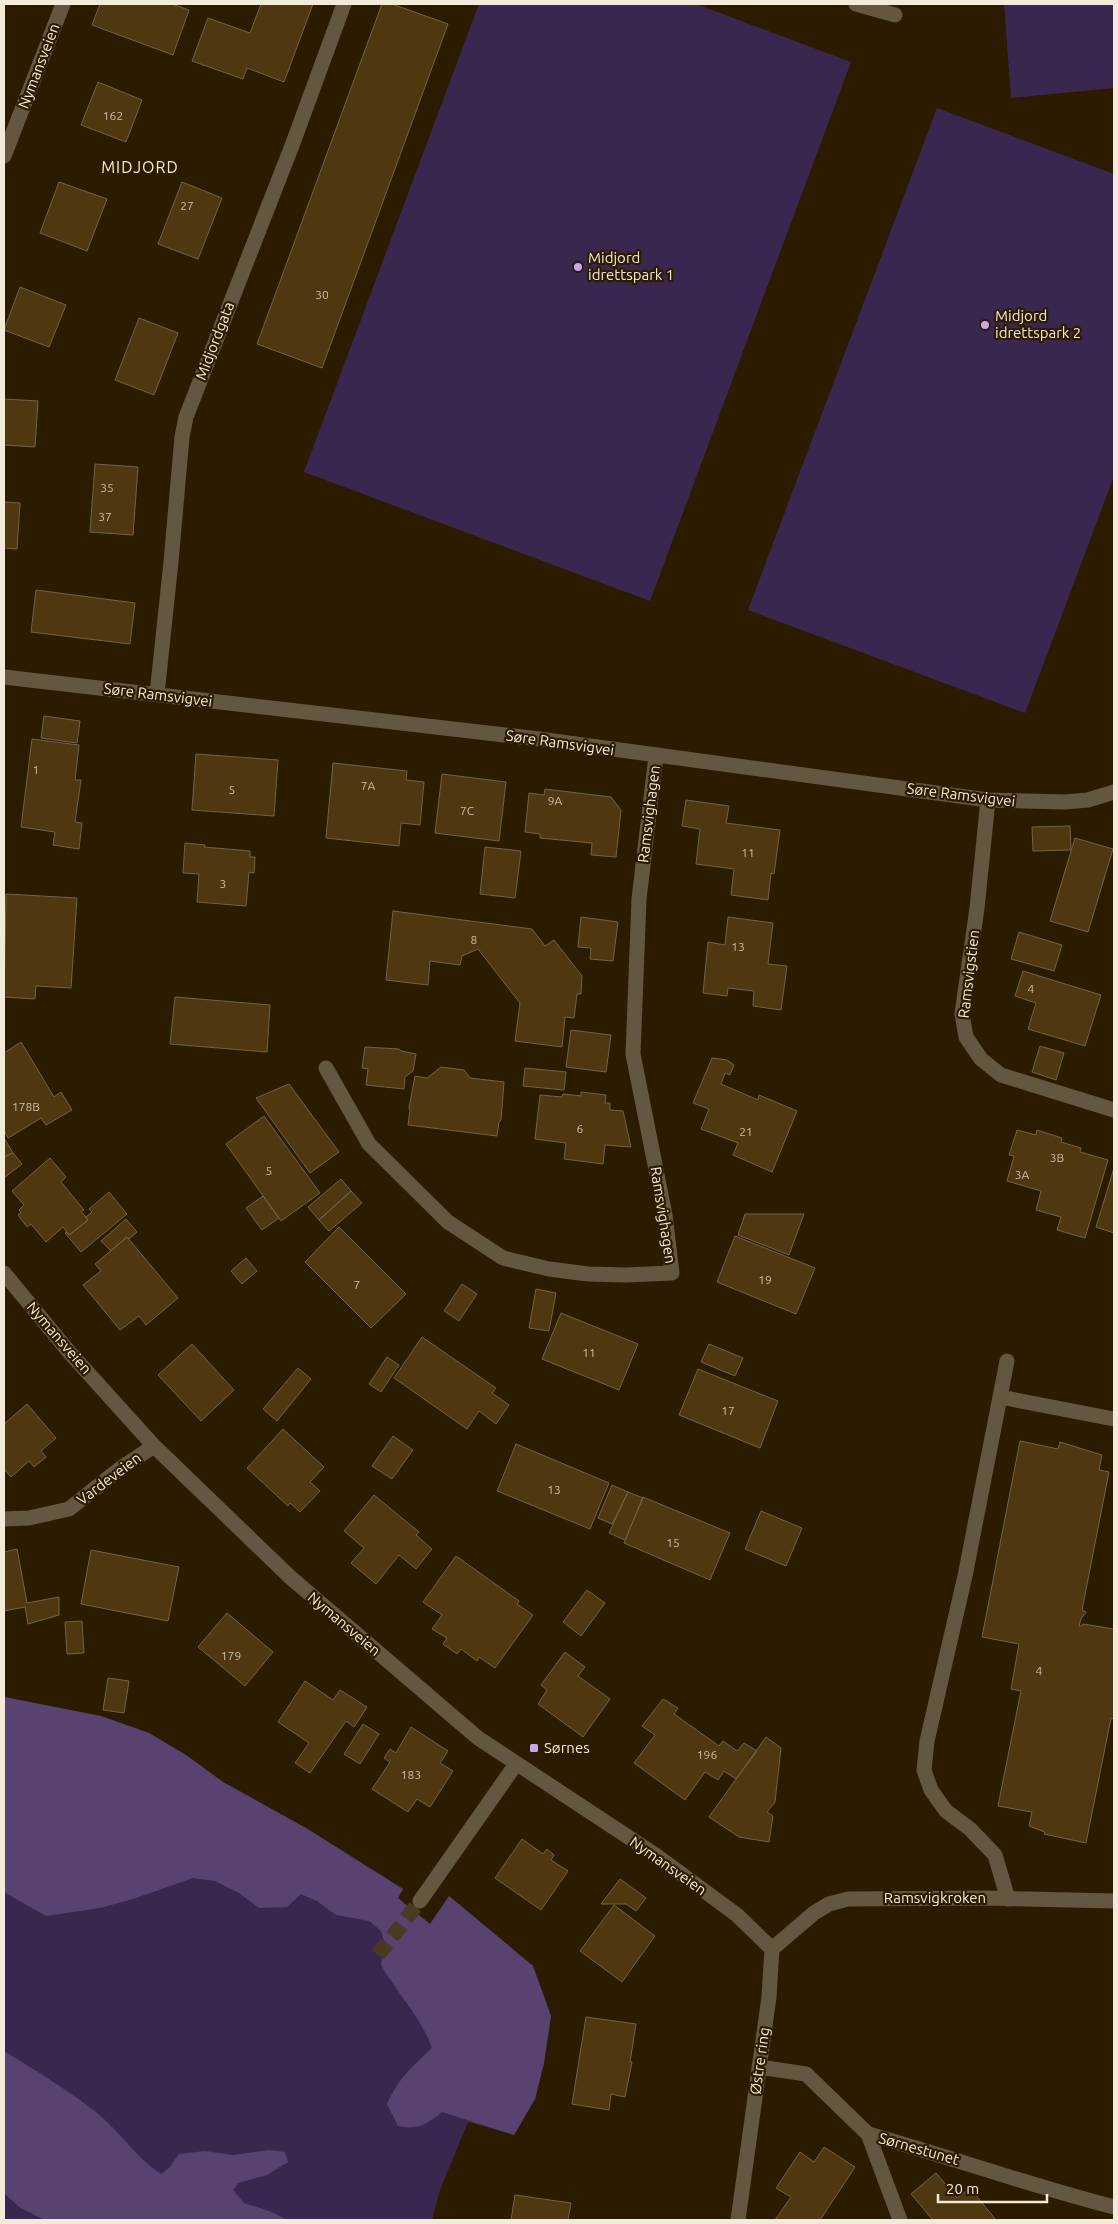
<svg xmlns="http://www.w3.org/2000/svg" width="1118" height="2224" font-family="Ubuntu,sans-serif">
  <rect width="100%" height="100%" fill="#2b1c00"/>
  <!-- green -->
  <path fill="#3a274f" d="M 479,4 L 696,4 L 851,62 L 650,601 L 304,472 Z
    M 1004,4 L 1114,4 L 1114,88 L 1011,98 Z
    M 937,108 L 1114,174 L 1114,476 L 1025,713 L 748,610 Z
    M 4,1697 L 101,1716 L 149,1733 L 186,1755 L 223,1782 L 306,1828 L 403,1889 L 398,1898 L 430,1924 L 449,1896 L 533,1966 L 551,2016 L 544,2063 L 535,2099 L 514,2135 L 468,2122 L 440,2190 L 432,2220 L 4,2220 Z"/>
  <!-- forest -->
  <path fill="#584270" d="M 4,1697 L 101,1716 L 149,1733 L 186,1755 L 223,1782 L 306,1828 L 403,1889 L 398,1898 L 430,1924 L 449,1896 L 533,1966 L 551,2016 L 544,2063 L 535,2099 L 514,2135 L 442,2112 C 425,2125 420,2130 398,2126 L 387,2104 C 400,2076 411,2068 432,2048 C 421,2017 397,1993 381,1965 L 385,1944 L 381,1931 L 369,1921 L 336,1915 L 317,1901 L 301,1894 L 287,1907 L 259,1908 L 239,1893 L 215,1881 L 193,1878 L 133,1899 L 100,1908 L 46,1916 L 4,1892 Z
    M 4,2051 C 38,2072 72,2092 103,2118 C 123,2136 138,2159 161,2174 L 169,2168 L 179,2154 L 205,2151 L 233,2155 L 269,2150 L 285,2152 L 288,2162 L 267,2175 L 238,2183 L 233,2190 L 244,2203 L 269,2211 L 288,2220 L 44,2220 L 19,2207 L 4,2193 Z"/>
  <!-- building -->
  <path fill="#4f3810" stroke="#746245" d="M 100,4 L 172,4 L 189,10 L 173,55 L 92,25 Z
    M 261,4 L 313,4 L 284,82 L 247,68 L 243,79 L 192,61 L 208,18 L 250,33 Z
    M 382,4 L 392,4 L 448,24 L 322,368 L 257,344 Z
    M 98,82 L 142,100 L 126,142 L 81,125 Z
    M 59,182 L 107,199 L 87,251 L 40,233 Z
    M 182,182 L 222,198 L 198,259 L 158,244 Z
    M 20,287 L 66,305 L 49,347 L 4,330 Z
    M 139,318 L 178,333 L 154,395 L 115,380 Z
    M 4,399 L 38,401 L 35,447 L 4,445 Z
    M 95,464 L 138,467 L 133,535 L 90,532 Z
    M 4,502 L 20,503 L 17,549 L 4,548 Z
    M 36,590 L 135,603 L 130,644 L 31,632 Z
    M 44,716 L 80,721 L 77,743 L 41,738 Z
    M 32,739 L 79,745 L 75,780 L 81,780 L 75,822 L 82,823 L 79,849 L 53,845 L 55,832 L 21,827 Z
    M 196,754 L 278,760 L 274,816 L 192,810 Z
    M 333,763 L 407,771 L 406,780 L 424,782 L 420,825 L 401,823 L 399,846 L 326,838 Z
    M 442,774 L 506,782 L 499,841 L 435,833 Z
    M 545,789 L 611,797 L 621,810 L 616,857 L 591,855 L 592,843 L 540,838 L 540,834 L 525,832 L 529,793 L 544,795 Z
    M 686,800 L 729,806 L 726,823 L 780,830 L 774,874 L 771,873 L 768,900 L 731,895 L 734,869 L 696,864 L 700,829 L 682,826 Z
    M 1070,826 L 1071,850 L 1033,851 L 1032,827 Z
    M 1075,838 L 1113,849 L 1088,932 L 1050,921 Z
    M 185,843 L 205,845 L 204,847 L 250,851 L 250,857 L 255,857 L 254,873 L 249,872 L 246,906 L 197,902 L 199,874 L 183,873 Z
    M 485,847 L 521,851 L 515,898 L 480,894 Z
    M 6,894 L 77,898 L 71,988 L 36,986 L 35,999 L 4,997 Z
    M 393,911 L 532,929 L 545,946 L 554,940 L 582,976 L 581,994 L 577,994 L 574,1018 L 565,1017 L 562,1047 L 515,1041 L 520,1003 L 478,949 L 462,956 L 460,965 L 430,961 L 428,985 L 386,980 Z
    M 581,917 L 618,922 L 613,961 L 590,959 L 591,948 L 578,947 Z
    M 728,917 L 773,923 L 768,964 L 787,966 L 781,1010 L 753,1006 L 754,991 L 728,988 L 727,996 L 703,993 L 708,942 L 725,945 Z
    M 1019,932 L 1062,945 L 1054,971 L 1011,959 Z
    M 1023,971 L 1101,995 L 1085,1046 L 1028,1029 L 1036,1003 L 1015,996 Z
    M 175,997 L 270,1005 L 267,1052 L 170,1044 Z
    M 571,1030 L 611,1035 L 606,1072 L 566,1067 Z
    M 21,1042 L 54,1097 L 61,1092 L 72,1110 L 46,1125 L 41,1118 L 8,1138 L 4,1130 L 4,1053 Z
    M 1040,1046 L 1064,1053 L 1056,1080 L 1032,1072 Z
    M 365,1047 L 399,1049 L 401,1051 L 416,1054 L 413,1071 L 405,1077 L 404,1089 L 366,1085 L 368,1069 L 362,1068 Z
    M 712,1058 L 727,1060 L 734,1065 L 730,1075 L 725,1073 L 721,1084 L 758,1100 L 759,1095 L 797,1111 L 772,1172 L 733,1155 L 738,1143 L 701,1129 L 709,1109 L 693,1103 Z
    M 441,1067 L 464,1070 L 470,1078 L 504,1082 L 501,1120 L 499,1122 L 497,1136 L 408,1125 L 410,1110 L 409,1108 L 415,1076 L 427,1078 Z
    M 525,1068 L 566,1072 L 564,1090 L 523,1086 Z
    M 289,1084 L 339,1152 L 310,1173 L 256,1098 Z
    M 581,1092 L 606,1095 L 605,1103 L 610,1103 L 610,1110 L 623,1111 L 631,1147 L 605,1145 L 603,1164 L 564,1159 L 566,1143 L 535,1139 L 540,1095 L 562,1097 L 563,1094 L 581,1096 Z
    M 264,1116 L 320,1193 L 281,1221 L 226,1144 Z
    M 1017,1130 L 1036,1135 L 1037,1130 L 1062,1138 L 1061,1142 L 1081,1148 L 1080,1152 L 1108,1160 L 1085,1238 L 1057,1230 L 1061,1217 L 1036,1210 L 1041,1191 L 1007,1181 L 1014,1156 L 1009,1155 Z
    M 4,1138 L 13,1153 L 4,1157 Z
    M 13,1153 L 22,1164 L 4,1178 L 4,1157 Z
    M 50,1158 L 66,1177 L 61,1182 L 84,1210 L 81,1211 L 88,1220 L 69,1235 L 63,1227 L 46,1242 L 31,1224 L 27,1227 L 18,1215 L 21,1213 L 19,1210 L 24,1205 L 12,1191 Z
    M 1114,1168 L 1114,1233 L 1096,1227 Z
    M 341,1179 L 351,1191 L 319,1220 L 308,1207 Z
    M 351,1191 L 362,1203 L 329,1231 L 319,1220 Z
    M 109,1192 L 127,1214 L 81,1252 L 65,1233 L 67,1232 L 69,1235 L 88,1220 L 86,1217 L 92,1212 L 89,1209 Z
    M 263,1196 L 279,1218 L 262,1230 L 246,1208 Z
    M 745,1214 L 804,1214 L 789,1255 L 738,1235 Z
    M 126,1219 L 137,1232 L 129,1239 L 127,1237 L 111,1251 L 101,1241 Z
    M 339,1227 L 406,1294 L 371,1328 L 305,1262 Z
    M 735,1236 L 815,1268 L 796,1314 L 717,1282 Z
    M 127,1237 L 178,1298 L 146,1325 L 139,1316 L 120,1330 L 83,1285 L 101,1271 L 95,1264 Z
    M 246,1258 L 257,1271 L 242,1284 L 231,1271 Z
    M 462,1284 L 477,1294 L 459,1321 L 444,1311 Z
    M 536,1289 L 556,1293 L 549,1331 L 529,1328 Z
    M 561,1313 L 638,1344 L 619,1390 L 542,1359 Z
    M 422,1337 L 496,1388 L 492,1393 L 509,1405 L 496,1424 L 479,1411 L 467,1429 L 394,1378 Z
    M 192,1344 L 234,1390 L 201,1421 L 158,1375 Z
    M 709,1344 L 743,1358 L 735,1376 L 701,1362 Z
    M 387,1357 L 399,1365 L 381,1392 L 369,1384 Z
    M 298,1368 L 311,1379 L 277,1421 L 263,1409 Z
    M 698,1369 L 778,1401 L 760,1448 L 679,1415 Z
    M 27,1404 L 56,1438 L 41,1451 L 46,1457 L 34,1467 L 29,1461 L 11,1477 L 4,1469 L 4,1424 Z
    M 283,1429 L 324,1467 L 310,1482 L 320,1491 L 300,1512 L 290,1503 L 288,1506 L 247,1468 Z
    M 393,1436 L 413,1450 L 392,1479 L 372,1466 Z
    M 1020,1441 L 1058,1449 L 1060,1442 L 1102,1455 L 1099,1470 L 1109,1472 L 1082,1610 L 1086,1612 L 1081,1619 L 1079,1626 L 1082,1626 L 1083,1624 L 1114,1629 L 1114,1719 L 1111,1718 L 1086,1843 L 1044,1834 L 1045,1832 L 1029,1826 L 1032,1812 L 998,1806 L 1021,1691 L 1011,1689 L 1019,1644 L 982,1637 Z
    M 516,1444 L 609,1483 L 590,1529 L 497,1491 Z
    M 612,1485 L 628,1492 L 612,1524 L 598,1518 Z
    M 628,1492 L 643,1498 L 625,1540 L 609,1533 Z
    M 374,1495 L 419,1532 L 416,1535 L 432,1549 L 416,1569 L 399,1555 L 376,1584 L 351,1563 L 364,1548 L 344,1531 Z
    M 643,1497 L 730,1533 L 710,1580 L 624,1543 Z
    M 761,1511 L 802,1528 L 786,1566 L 745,1549 Z
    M 17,1549 L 27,1603 L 59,1597 L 59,1615 L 28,1624 L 25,1607 L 4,1611 L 4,1552 Z
    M 91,1550 L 179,1567 L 168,1621 L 81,1604 Z
    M 456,1556 L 519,1601 L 517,1604 L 533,1615 L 495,1668 L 479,1657 L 477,1661 L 461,1649 L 457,1654 L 443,1644 L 447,1638 L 432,1629 L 442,1615 L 423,1602 Z
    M 587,1590 L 605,1603 L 581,1636 L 563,1622 Z
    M 227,1613 L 273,1652 L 245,1686 L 198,1647 Z
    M 82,1621 L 84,1653 L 67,1654 L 65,1622 Z
    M 565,1652 L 585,1667 L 578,1676 L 610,1699 L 583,1737 L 538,1704 L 547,1690 L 541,1685 Z
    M 108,1678 L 129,1681 L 124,1713 L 103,1710 Z
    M 305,1681 L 333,1700 L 340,1690 L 367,1707 L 354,1727 L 346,1721 L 310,1773 L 295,1763 L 309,1743 L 278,1722 Z
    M 663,1699 L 678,1708 L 674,1714 L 719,1746 L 723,1741 L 737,1751 L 744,1743 L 757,1751 L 736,1779 L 724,1771 L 718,1780 L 705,1772 L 685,1800 L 634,1763 L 655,1735 L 642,1726 Z
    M 363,1724 L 379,1734 L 360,1764 L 344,1754 Z
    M 411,1727 L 448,1751 L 440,1763 L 453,1771 L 430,1807 L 417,1799 L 408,1812 L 372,1789 L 390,1762 L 384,1758 L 390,1749 L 396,1753 Z
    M 766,1737 L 781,1748 L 775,1802 L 767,1812 L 773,1816 L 769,1842 L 739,1837 L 709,1817 Z
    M 522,1839 L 543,1854 L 547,1849 L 554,1855 L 551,1860 L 568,1871 L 541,1910 L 495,1878 Z
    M 620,1879 L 646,1898 L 636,1911 L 626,1904 L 601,1904 Z
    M 614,1905 L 655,1936 L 622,1982 L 580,1951 Z
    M 586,2017 L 636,2024 L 630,2062 L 632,2062 L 625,2097 L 611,2094 L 609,2110 L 572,2104 Z
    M 824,2147 L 855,2167 L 820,2220 L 775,2220 L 791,2197 L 776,2188 L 800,2152 L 814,2162 Z
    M 936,2173 L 957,2198 L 970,2188 L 996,2220 L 933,2220 L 911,2194 Z
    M 515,2195 L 571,2203 L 568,2220 L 511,2220 Z"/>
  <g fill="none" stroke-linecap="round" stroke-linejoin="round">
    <!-- minor-tunnel -->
    <path stroke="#493b21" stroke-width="15" stroke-dasharray="15 8" stroke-linecap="butt" d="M 378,1955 L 420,1901"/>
    <!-- minor -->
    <path stroke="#645742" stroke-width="15" d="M 856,4 L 895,15
      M 4,156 L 63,4
      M 4,677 L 539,739 L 988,800 L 1065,802 L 1088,800 L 1114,792
      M 157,694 L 171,562 L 182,437 L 186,417 L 293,143 L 344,4
      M 988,800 L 977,908 L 962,1014 L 966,1037 L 981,1059 L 1001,1075 L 1114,1110
      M 326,1068 L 369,1144 L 448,1222 L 503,1258 L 549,1269 L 588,1274 L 626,1275 L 672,1273 L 665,1215 L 633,1054 L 639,899 L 656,756
      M 4,1273 L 70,1353 L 154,1446 L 290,1577 L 478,1738 L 657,1856 L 737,1915 L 772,1949 L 769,1997 L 738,2220
      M 1000,1397 L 1007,1361
      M 4,1519 L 29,1518 L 69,1509 L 121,1468 L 154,1446
      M 1008,1899 L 995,1855 L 970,1829 L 946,1811 L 931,1790 L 924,1770 L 927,1741 L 965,1576 L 1000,1397 L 1114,1419
      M 420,1901 L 516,1764
      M 772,1949 L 814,1913 L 829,1904 L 848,1899 L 984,1898 L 1114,1901
      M 759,2067 L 806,2074 L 868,2134 L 900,2220
      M 868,2134 C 951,2157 1031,2186 1114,2207"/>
  </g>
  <!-- markers -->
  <g fill="#c8a6ef" stroke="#2b1c00" stroke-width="2">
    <circle cx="578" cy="267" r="5"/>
    <circle cx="985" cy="325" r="5"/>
    <rect x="529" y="1743" width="10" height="10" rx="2.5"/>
  </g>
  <g text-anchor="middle" stroke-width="4.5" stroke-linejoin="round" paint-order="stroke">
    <!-- number labels -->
    <g font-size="12" fill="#cbbea8">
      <text x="113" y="120">162</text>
      <text x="187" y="210">27</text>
      <text x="322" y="299">30</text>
      <text x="107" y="492">35</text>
      <text x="105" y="521">37</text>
      <text x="36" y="774">1</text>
      <text x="368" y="790">7A</text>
      <text x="232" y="794">5</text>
      <text x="555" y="805">9A</text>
      <text x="467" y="815">7C</text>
      <text x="748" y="857">11</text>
      <text x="223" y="888">3</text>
      <text x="474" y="944">8</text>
      <text x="738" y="951">13</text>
      <text x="1031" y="993">4</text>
      <text x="26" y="1111">178B</text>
      <text x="580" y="1133">6</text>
      <text x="746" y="1136">21</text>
      <text x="1057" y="1162">3B</text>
      <text x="269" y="1175">5</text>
      <text x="1022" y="1179">3A</text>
      <text x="765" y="1284">19</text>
      <text x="357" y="1289">7</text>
      <text x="589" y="1357">11</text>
      <text x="728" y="1415">17</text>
      <text x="554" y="1494">13</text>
      <text x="673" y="1547">15</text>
      <text x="231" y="1660">179</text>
      <text x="1039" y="1675">4</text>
      <text x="707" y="1759">196</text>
      <text x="411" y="1779">183</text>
    </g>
    <!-- street labels -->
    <g font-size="15" fill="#f4eada" stroke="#2b1c00">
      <text transform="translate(39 66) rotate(-69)" y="5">Nymansveien</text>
      <text transform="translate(215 341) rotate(-69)" y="5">Midjordgata</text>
      <text transform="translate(158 695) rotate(7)" y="5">Søre Ramsvigvei</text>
      <text transform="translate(560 743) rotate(8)" y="5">Søre Ramsvigvei</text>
      <text transform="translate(961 795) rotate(7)" y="5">Søre Ramsvigvei</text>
      <text transform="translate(649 814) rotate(-83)" y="5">Ramsvighagen</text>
      <text transform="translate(969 974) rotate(-83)" y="5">Ramsvigstien</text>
      <text transform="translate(663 1215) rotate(81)" y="5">Ramsvighagen</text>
      <text transform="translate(59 1338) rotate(49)" y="5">Nymansveien</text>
      <text transform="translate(109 1479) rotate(-37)" y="5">Vardeveien</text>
      <text transform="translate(344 1624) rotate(40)" y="5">Nymansveien</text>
      <text transform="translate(668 1866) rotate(35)" y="5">Nymansveien</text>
      <text x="935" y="1903">Ramsvigkroken</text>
      <text transform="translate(760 2061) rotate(-82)" y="5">Østre ring</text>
      <text transform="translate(919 2149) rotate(16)" y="5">Sørnestunet</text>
    </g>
    <!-- poi labels -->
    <g font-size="15" fill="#f4eada" stroke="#2b1c00" text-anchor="start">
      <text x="588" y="263">Midjord<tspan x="588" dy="17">idrettspark 1</tspan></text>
      <text x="995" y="321">Midjord<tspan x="995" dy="17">idrettspark 2</tspan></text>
      <text x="544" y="1753">Sørnes</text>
    </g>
    <!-- neighbourhood labels -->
    <g font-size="16" letter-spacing="1" fill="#f4eada" stroke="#2b1c00">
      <text x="140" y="173">MIDJORD</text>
    </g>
  </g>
  <!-- border -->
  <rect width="1118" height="2224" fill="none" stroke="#f4eada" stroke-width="10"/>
  <!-- scale -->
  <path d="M938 2194v8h109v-8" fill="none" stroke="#f4eada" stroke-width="2.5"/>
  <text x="946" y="2194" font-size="15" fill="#f4eada" stroke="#2b1c00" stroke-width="4" paint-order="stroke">20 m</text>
</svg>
